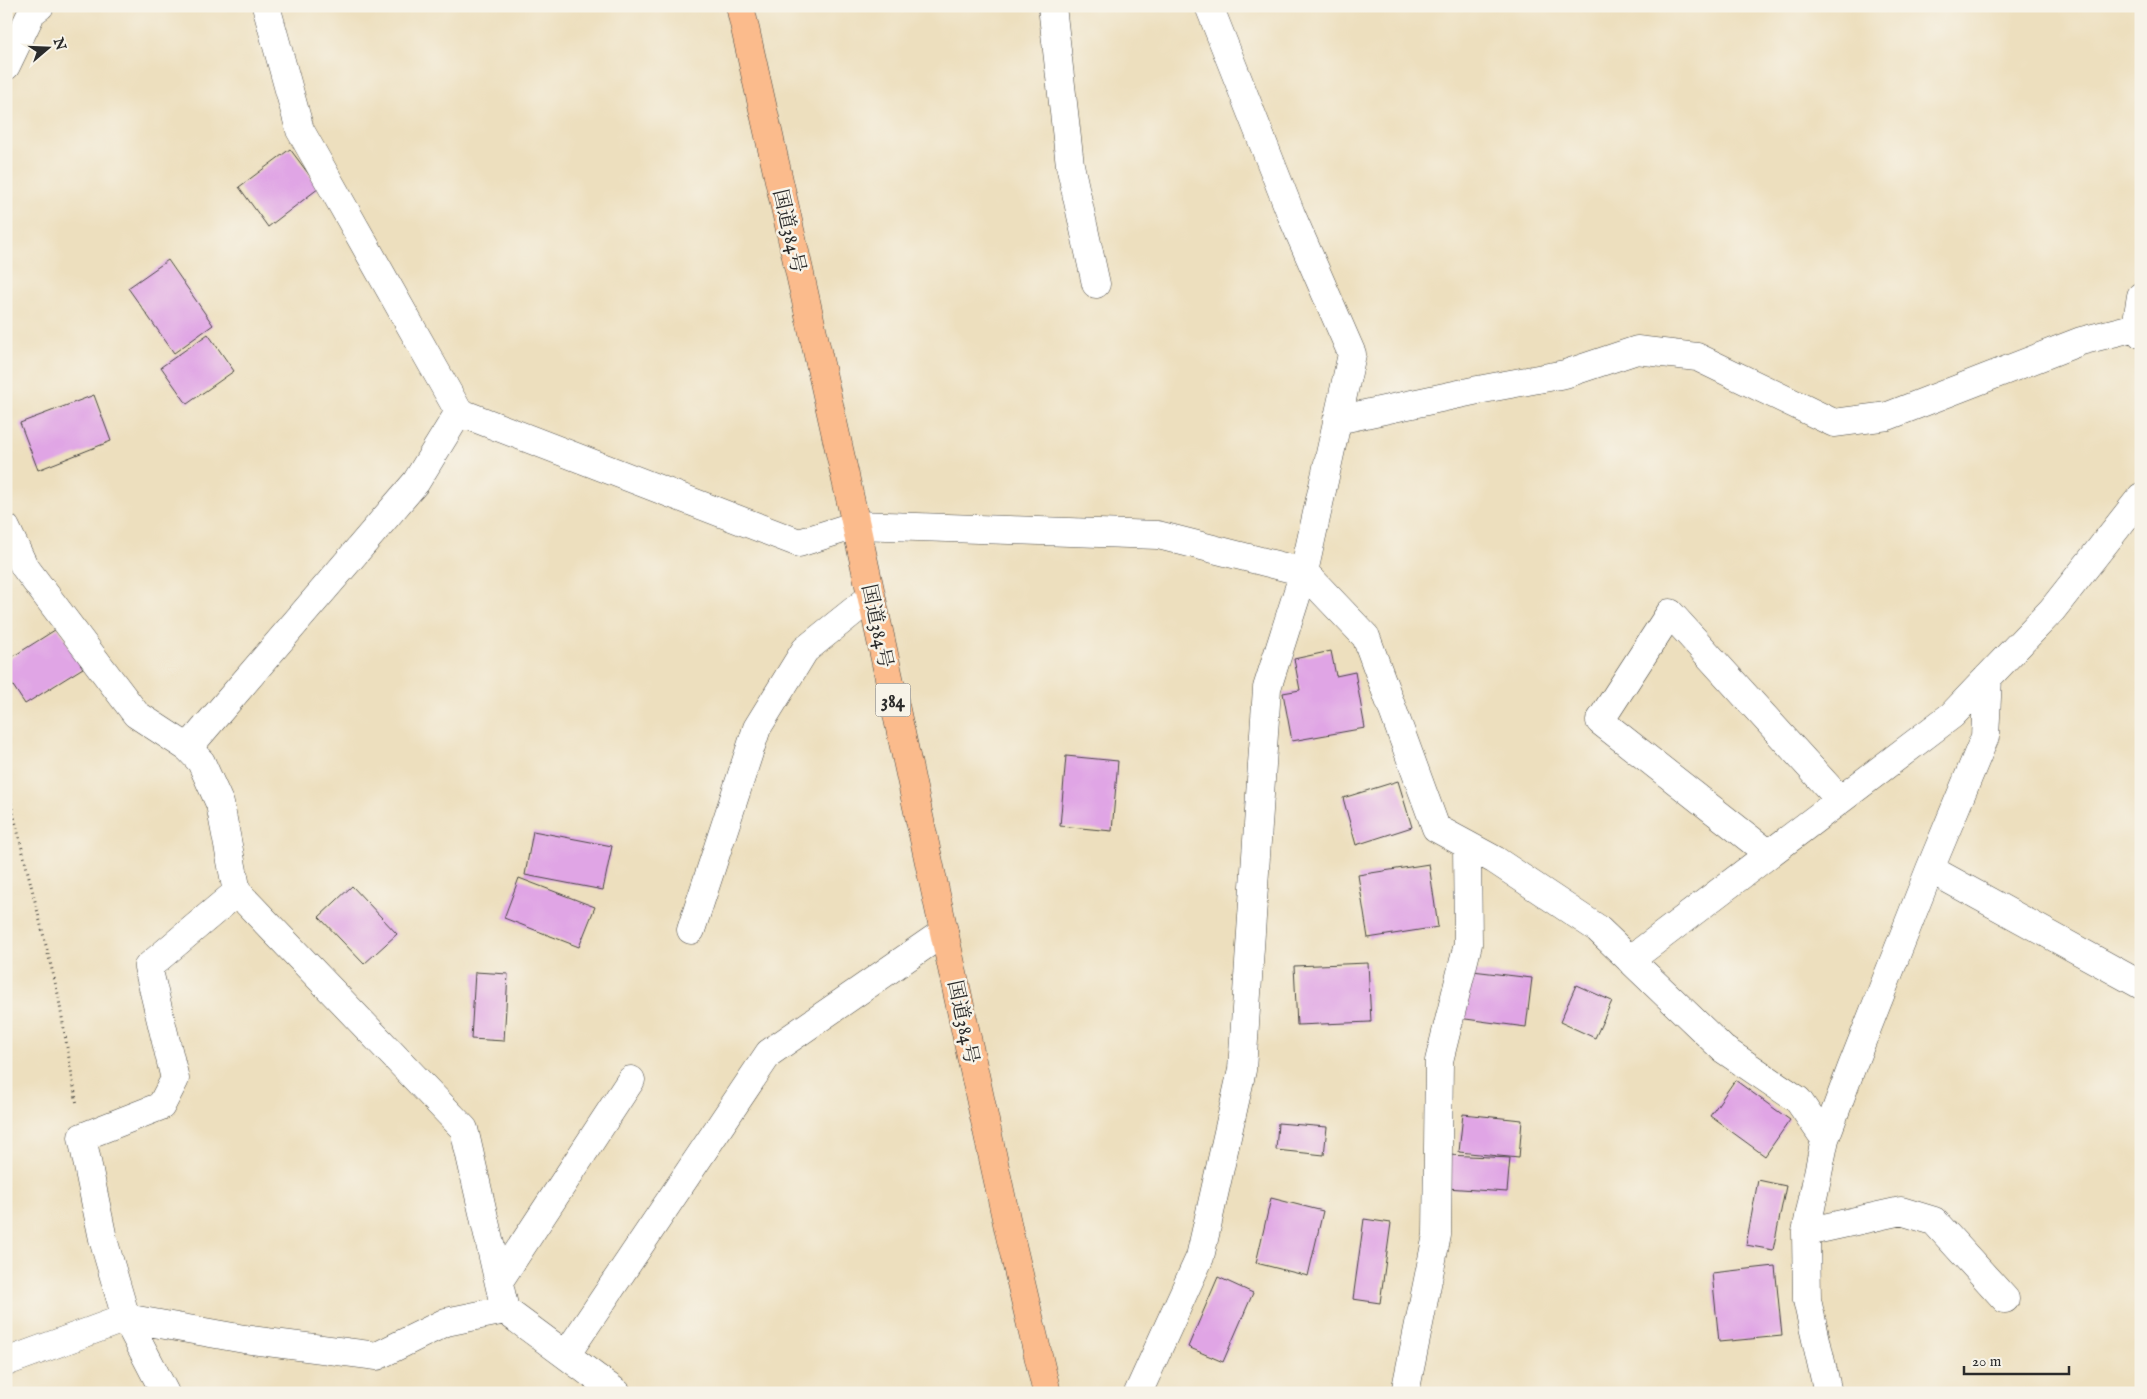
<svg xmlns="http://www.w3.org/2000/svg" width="2147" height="1399" font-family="'IM FELL English','Noto Serif JP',serif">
  <rect width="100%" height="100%" fill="#f7f3e8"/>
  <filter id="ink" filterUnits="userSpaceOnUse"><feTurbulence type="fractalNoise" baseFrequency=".02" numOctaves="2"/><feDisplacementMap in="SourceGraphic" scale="10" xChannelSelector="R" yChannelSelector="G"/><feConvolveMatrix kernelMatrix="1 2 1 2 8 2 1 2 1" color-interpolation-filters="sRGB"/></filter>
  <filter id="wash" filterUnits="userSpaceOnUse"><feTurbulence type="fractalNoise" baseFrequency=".0096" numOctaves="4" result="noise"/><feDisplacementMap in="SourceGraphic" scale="20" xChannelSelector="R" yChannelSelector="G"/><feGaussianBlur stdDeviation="1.12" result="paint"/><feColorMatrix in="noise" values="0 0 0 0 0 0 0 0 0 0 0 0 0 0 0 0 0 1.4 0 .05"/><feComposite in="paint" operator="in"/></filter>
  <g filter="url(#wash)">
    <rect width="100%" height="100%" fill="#eddfbe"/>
    <g id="blocks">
      <!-- building -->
      <path fill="#e0a5e5" d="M 290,149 L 319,188 L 268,227 L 239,187 Z
        M 168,260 L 213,325 L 174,353 L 128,288 Z
        M 208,334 L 234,371 L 187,404 L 161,367 Z
        M 94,395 L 111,441 L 38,470 L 20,423 Z
        M 58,628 L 83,668 L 25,704 L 6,675 L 6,661 Z
        M 1331,651 L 1336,676 L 1355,672 L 1365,728 L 1292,741 L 1283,693 L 1300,690 L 1294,659 Z
        M 1066,756 L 1118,761 L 1112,831 L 1060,826 Z
        M 1398,781 L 1412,827 L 1356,845 L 1343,798 Z
        M 533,831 L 612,846 L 603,890 L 525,875 Z
        M 1429,864 L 1438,927 L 1368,938 L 1358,875 Z
        M 519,878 L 595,907 L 579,947 L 504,918 Z
        M 352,886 L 397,934 L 364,964 L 319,917 Z
        M 1368,963 L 1371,1022 L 1297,1025 L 1294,966 Z
        M 1464,970 L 1532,978 L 1526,1027 L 1458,1018 Z
        M 475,972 L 508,974 L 504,1041 L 471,1039 Z
        M 1576,985 L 1612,1001 L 1595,1038 L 1560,1022 Z
        M 1735,1080 L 1790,1120 L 1765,1156 L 1710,1116 Z
        M 1463,1114 L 1522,1120 L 1519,1158 L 1459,1152 Z
        M 1278,1123 L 1327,1127 L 1324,1155 L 1276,1150 Z
        M 1448,1155 L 1510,1158 L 1507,1192 L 1446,1188 Z
        M 1758,1180 L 1786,1186 L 1773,1250 L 1746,1245 Z
        M 1271,1198 L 1323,1211 L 1308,1276 L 1256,1263 Z
        M 1364,1219 L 1391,1223 L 1380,1303 L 1353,1299 Z
        M 1775,1266 L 1782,1336 L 1719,1342 L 1712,1273 Z
        M 1218,1277 L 1253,1293 L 1223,1362 L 1188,1347 Z"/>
    </g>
  </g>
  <g filter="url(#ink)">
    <use href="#blocks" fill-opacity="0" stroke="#484641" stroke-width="1"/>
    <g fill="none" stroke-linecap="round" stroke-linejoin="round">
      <defs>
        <path id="minor" d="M 266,6 L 300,130 L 459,412 L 799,543 L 856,525 L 1158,535 L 1304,572 L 1366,637 L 1436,828 L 1495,860 L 1597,928 L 1723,1049 L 1798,1100 L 1825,1139
          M 1052,6 L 1070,165 L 1096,284
          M 6,66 L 32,12 L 40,6
          M 2141,296 L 2136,327 L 2141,334
          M 1337,420 L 1478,390 L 1565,374 L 1637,350 L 1697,357 L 1834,423 L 1888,416 L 2081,341 L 2136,327
          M 6,528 L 24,566 L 136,714 L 188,748 L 201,762 L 220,804 L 237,892 L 148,967 L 175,1079 L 161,1106 L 82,1137 L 103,1239 L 126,1318 L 165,1393
          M 188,748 L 416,482 L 459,412
          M 1769,854 L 1600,721 L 1670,613 L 1840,800
          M 1930,869 L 1985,737 L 1988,677
          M 237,892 L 464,1129 L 505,1310 L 617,1393
          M 691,930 L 757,728 L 805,650 L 871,597
          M 1630,960 L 1952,715 L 2052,610 L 2141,497
          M 1806,1232 L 1901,1211 L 1934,1221 L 2005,1299
          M 499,1281 L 631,1080
          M 566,1355 L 769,1053 L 944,932
          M 6,1362 L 126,1318 L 244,1339 L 377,1356 L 446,1322 L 505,1310
          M 1138,1393 L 1200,1257 L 1242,1070 L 1267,688 L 1304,572 L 1352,354 L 1291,214 L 1209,6
          M 1405,1393 L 1437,1235 L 1439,1061 L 1468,944 L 1467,845
          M 1828,1393 L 1807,1300 L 1806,1232 L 1825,1139 L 1851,1069 L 1930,869 L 2141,985"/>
        <path id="highway" d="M 740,6 L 856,525 L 1009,1232 L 1047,1393"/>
      </defs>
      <!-- minor casing -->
      <use href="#minor" stroke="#484641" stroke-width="29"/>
      <!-- highway casing -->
      <use href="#highway" stroke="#484641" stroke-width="29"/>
      <!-- path -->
      <path stroke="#484641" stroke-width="3" stroke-dasharray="1 4" stroke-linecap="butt" d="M 6,784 L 58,994 L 77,1105"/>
      <!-- minor -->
      <use href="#minor" stroke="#fff" stroke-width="28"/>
      <!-- highway -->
      <use href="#highway" stroke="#fbbb8c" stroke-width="28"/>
    </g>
  </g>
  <g text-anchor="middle" stroke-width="5" stroke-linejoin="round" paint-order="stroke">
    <!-- shield labels -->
    <rect fill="#f7f3e8" stroke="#686764" stroke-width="1" x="875.5" y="683.5" width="35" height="33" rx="4"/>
    <g font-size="19" font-weight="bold" fill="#2b2b2b">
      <text x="893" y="707">384</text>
    </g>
    <!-- street labels -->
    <g font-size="20" fill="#2b2b2b" stroke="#f7f3e8">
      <text transform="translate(790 231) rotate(77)" y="7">国道384号</text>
      <text transform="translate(878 626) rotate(78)" y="7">国道384号</text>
      <text transform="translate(964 1022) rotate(78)" y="7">国道384号</text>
    </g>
  </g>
  <!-- margin -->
  <rect width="2147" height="1399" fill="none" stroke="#f7f3e8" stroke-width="25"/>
  <!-- north arrow -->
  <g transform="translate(48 48) rotate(71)" stroke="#f7f3e8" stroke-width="4" paint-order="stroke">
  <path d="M0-4L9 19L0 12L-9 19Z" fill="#2b2b2b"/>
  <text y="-8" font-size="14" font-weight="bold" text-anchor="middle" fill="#2b2b2b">N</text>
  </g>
  <!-- scale -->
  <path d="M1964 1366v8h105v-8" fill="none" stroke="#2b2b2b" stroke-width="2.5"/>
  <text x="1972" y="1366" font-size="15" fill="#2b2b2b" stroke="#f7f3e8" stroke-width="4" paint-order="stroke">20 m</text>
</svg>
